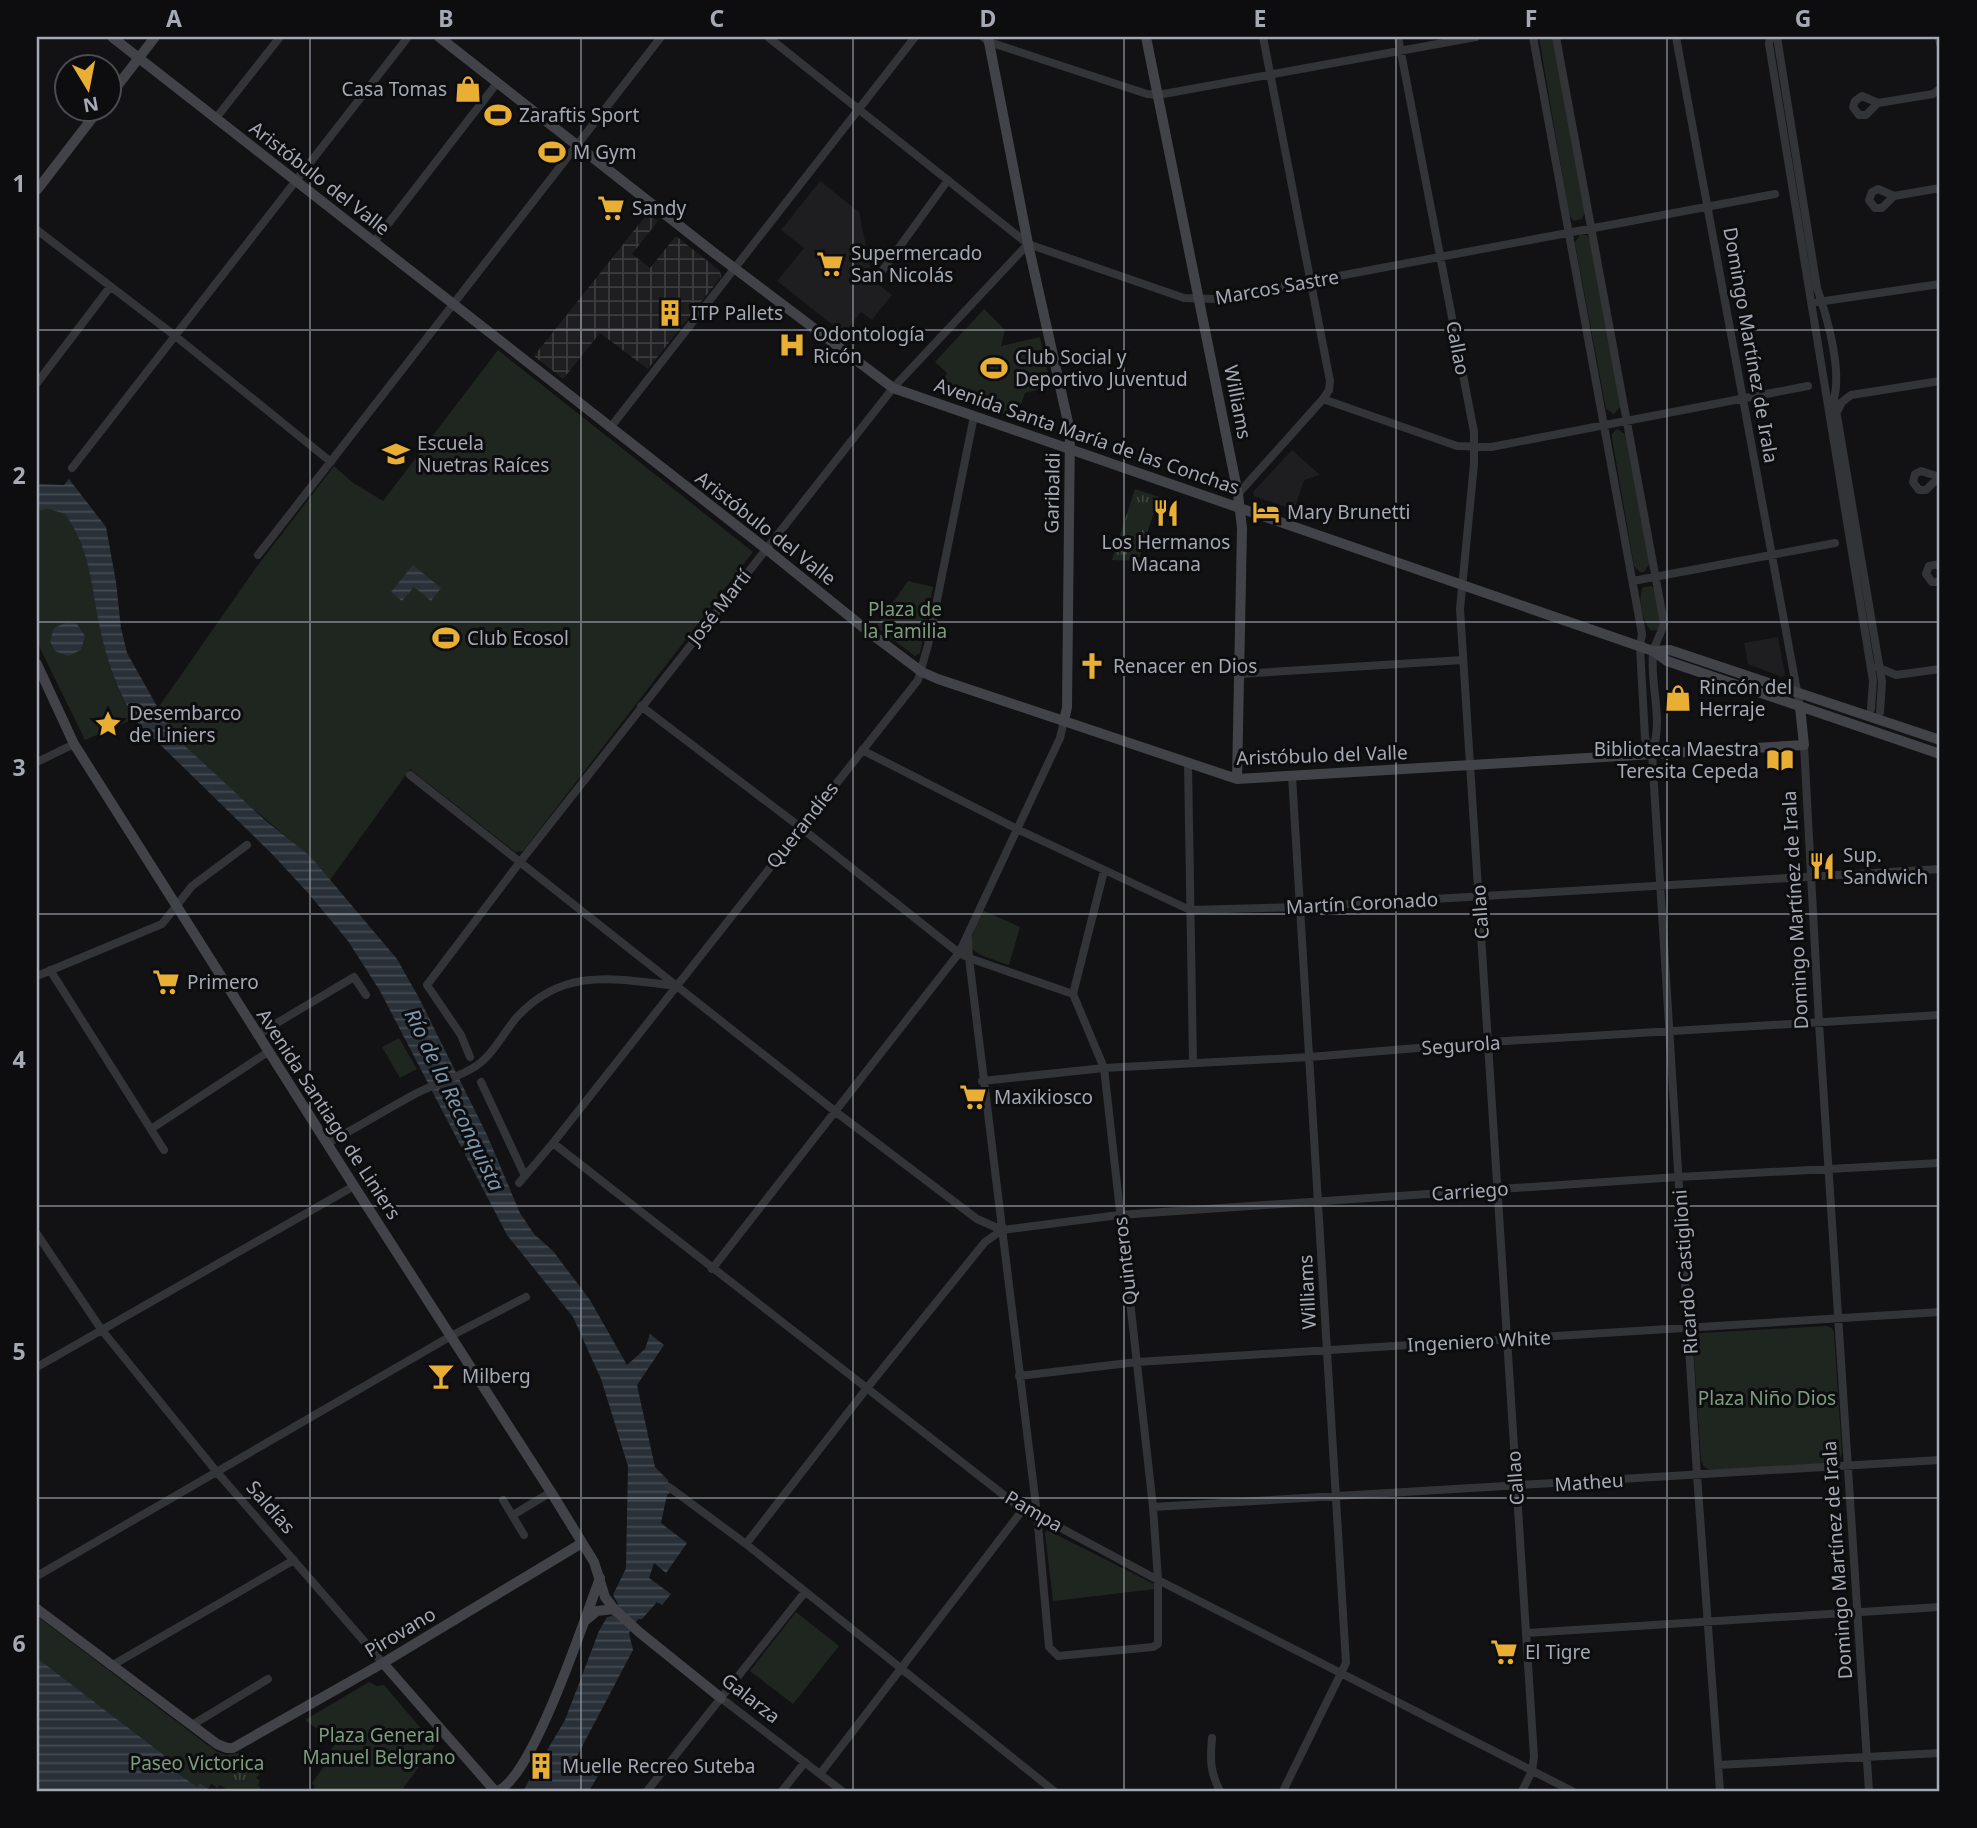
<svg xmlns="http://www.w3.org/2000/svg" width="1977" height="1828" font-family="'Noto Sans',sans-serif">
  <defs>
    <pattern id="industrial-grid" width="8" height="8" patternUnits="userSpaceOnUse" patternTransform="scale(1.75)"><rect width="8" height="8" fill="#1e1e20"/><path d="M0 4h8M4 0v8" fill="none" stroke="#3c3c3e"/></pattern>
    <pattern id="grass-tufts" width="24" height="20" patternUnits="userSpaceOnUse" patternTransform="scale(1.75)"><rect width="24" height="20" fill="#1f261f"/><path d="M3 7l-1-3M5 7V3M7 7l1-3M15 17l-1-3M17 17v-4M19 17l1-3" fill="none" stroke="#3d433d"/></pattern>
    <pattern id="water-rules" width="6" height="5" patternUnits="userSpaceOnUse" patternTransform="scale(1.75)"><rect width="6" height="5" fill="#293037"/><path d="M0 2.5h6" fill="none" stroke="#454b52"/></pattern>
  </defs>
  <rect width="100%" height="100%" fill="#121214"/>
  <!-- built -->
  <path fill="#1e1e20" d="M 820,181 L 859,212 L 873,280 L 892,295 L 872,320 L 861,312 L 844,334 L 777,281 L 804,248 L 781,230 Z
    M 1292,450 L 1320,475 L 1304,480 L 1294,510 L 1254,496 L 1253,492 Z
    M 1778,637 L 1785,674 L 1782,677 L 1748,664 L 1744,643 Z"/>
  <!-- industrial -->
  <path fill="url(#industrial-grid)" d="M 648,213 L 658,221 L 632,254 L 650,268 L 676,236 L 720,271 L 721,277 L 648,369 L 600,333 L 563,379 L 534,356 Z"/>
  <!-- grass -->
  <path fill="url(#grass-tufts)" d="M 1135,489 L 1159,497 L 1138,561 L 1112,560 Z
    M 241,1761 L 260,1774 L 256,1778 L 260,1781 L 258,1785 L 261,1789 L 260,1791 L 229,1791 L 220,1785 L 217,1788 L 203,1777 L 230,1762 Z"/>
  <!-- park -->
  <path fill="#1f261f" d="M 1539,37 L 1553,37 L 1585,212 L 1582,219 L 1574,221 L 1569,215 Z
    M 1580,234 L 1587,235 L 1590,241 L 1621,406 L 1614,414 L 1606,409 L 1575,243 Z
    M 984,309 L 1005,330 L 1001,346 L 1040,337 L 1051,386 L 1025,393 L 1016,418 L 940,390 L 947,373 L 935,362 Z
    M 498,350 L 753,552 L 523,851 L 515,852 L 410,769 L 330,880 C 288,831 230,796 186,747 C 176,736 167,721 158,708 L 255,569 L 334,466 L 352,482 L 383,501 Z
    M 1617,429 L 1625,434 L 1650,563 L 1644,572 L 1640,572 L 1634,566 L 1612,438 L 1612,434 Z
    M 48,509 L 65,514 C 90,549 92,586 100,627 C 106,658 117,692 134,719 L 85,740 L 37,642 L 37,511 Z
    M 908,581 L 933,587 L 920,653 L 915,656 L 876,627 Z
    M 1651,586 L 1654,588 L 1662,622 L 1658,630 L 1651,631 C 1643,623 1637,597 1643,587 Z
    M 982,910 L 1020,927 L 1009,965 C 967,950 963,954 982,910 Z
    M 399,1038 L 417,1069 L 400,1078 L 382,1047 Z
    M 1826,1326 L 1832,1328 L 1834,1333 L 1842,1454 L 1839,1460 L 1833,1463 L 1711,1470 L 1704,1467 L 1701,1460 L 1693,1342 L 1695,1335 L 1702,1333 Z
    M 1047,1530 L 1156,1585 L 1156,1589 L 1053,1601 L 1045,1533 Z
    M 796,1612 L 839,1646 L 793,1704 L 750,1671 Z
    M 37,1616 L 217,1752 L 226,1755 L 239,1753 L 243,1757 L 220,1770 L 208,1789 L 201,1783 L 197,1787 L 174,1770 L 177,1766 L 37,1658 Z
    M 369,1682 L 377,1686 L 384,1685 L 435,1745 L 401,1791 L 312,1791 L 315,1786 L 312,1783 L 325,1765 L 322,1762 L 336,1743 L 305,1720 Z"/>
  <!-- water -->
  <path fill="url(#water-rules)" d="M 69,479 L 106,527 L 116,582 L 121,628 L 127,653 L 158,708 L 186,747 L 266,821 L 310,856 L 397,959 L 419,998 L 487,1135 L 520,1213 L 534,1234 L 553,1251 L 590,1300 L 627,1365 L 645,1349 L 650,1334 L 664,1345 L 637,1385 L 655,1467 L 668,1480 L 670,1493 L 667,1495 L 661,1523 L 687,1543 L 666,1573 L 654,1563 L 649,1578 L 671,1594 L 662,1605 L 657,1602 L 642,1619 L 638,1619 L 629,1633 L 633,1650 L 575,1760 L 599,1774 L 589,1791 L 523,1791 L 565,1720 L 599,1631 L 607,1617 L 612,1616 L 618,1604 L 613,1595 L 626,1568 L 628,1466 L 601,1379 L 573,1317 L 507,1235 L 380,991 L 348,941 L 308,893 L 273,855 L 135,720 C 118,693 106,659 100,628 C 91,586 91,551 65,514 L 48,509 L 37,511 L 37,484 L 64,485 Z
    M 413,565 L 441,588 L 431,601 L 414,587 L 402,601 L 391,592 Z
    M 67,622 L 77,624 L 85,636 L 81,650 L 68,656 L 55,651 L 50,641 L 54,628 Z
    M 37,1658 L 178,1766 L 175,1771 L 197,1787 L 200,1783 L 211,1791 L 37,1791 Z"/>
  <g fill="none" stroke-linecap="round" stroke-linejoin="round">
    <!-- street -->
    <path stroke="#333438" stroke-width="8" d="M 768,37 L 1028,244 L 1184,298 L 1216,299 L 1775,194
      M 983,37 L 989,42 L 1147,94 L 1158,95 L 1476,37
      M 1398,37 L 1474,432 L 1474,464 L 1460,609 L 1534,1757 L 1532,1771 L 1522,1791
      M 1533,37 L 1642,634 L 1640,647 L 1645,738 L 1652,753 L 1697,1475 L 1720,1791
      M 1556,37 L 1664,623 C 1662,633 1654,644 1653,654 C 1650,688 1664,719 1652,753
      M 1676,37 L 1800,707
      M 1770,37 L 1769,44 L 1873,681 L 1871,709
      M 1777,37 L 1817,288 C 1827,316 1842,370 1834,398 L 1882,682 L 1880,712
      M 1939,37 L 1940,44
      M 1878,103 L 1862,96 L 1855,101 L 1853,107 L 1859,115 L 1866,115 L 1878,103 L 1933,94 L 1940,89
      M 216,118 L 280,37
      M 1894,196 L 1882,208 L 1875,208 L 1869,200 L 1872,192 L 1878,189 L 1894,196 L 1940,188
      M 37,230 L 174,335 L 331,462
      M 374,242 L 497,83
      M 882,271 L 948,180
      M 1818,302 L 1940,284
      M 37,383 L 110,287
      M 1323,399 L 1457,446 L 1491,447 L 1808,386
      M 1837,412 L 1842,402 L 1851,395 L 1940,381
      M 610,428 L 915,37
      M 72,468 L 408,37
      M 1938,478 L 1926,490 L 1919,490 L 1913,482 L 1915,474 L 1921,471 L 1940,477
      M 1238,494 L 1323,399 L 1329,390 L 1330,381 L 1263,37
      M 258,555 L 661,37
      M 1940,564 L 1929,566 L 1926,574 L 1932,582 L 1940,582
      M 1633,581 L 1835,543
      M 1877,667 L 1896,675 L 1940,669
      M 1240,674 L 1463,660
      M 641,706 L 800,827 L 959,953 L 969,958 L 1073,994 L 1104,1068 L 1153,1507 L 1158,1580 L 1158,1644 L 1153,1647 L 1058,1656 L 1049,1647 L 1037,1514 L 969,958 L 968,938
      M 1804,745 L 1819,1023 L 1869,1791
      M 862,750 L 1019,830 L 1190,910 L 1300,907 L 1940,869
      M 37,762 L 74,744
      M 1188,763 L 1193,1063
      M 410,775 L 836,1112 L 977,1219 L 1002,1230
      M 50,970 L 164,1150
      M 37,976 L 162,924 L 192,886 L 247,845
      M 1073,994 L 1104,871
      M 257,1035 L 354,977 L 366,995
      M 470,1057 L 461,1035 L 427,985 L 520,862 L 893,388 L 1028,244
      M 982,1081 L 1104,1068 L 1310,1057 L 1489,1042 L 1940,1015
      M 481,1082 L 525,1176
      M 151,1129 L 268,1052
      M 328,1143 C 358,1127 387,1109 417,1093 C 436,1083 458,1078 476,1066 C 493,1055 504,1032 517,1017 C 564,966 616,979 677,986
      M 553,1143 L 1014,1503 L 1158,1580 L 1572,1791
      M 519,1183 L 553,1143 L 918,680 L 928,645 L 974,416
      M 37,1234 L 101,1329 L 216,1471 L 383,1663
      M 712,1269 L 959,953 L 1060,738 L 1064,721
      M 37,1367 L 354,1186
      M 1019,1376 L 1137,1362 L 1940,1312
      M 669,1487 L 746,1544 L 1054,1791
      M 503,1500 L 524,1535
      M 1153,1507 L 1940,1460
      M 513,1515 L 551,1492
      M 746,1544 L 867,1388 L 985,1242 L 1002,1230 L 1119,1215 L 1678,1177 L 1940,1163
      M 37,1576 L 451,1336 L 526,1297
      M 1527,1633 L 1940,1607
      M 111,1666 L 294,1560
      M 721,1698 L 842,1791
      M 192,1725 L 268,1679
      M 1212,1738 C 1210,1759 1210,1772 1220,1791
      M 1718,1765 L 1940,1753
      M 820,1774 L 1024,1508
      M 647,1791 L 805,1592
      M 782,1791 L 805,1762
      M 1283,1791 L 1346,1663 L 1292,776"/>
    <!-- secondary -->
    <path stroke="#414348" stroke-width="10" d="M 112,37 L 765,548 L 874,636 L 922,672 L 938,679 L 1237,779 L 1804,745 L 1800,707
      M 439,37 L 713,252 L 893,388 L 1653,651 L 1667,661 L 1940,754
      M 988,37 L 1028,244 L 1070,431 L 1067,707 L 1064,721
      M 1146,37 L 1238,494 L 1242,528 L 1237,779
      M 108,98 L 155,37
      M 37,190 L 100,108
      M 1653,651 L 1670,650 L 1940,740
      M 37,664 L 74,744 L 354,1186 L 551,1492 L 594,1562 L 605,1597 L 614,1609 L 639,1632 L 721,1698
      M 37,1609 L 217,1744 L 227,1748 L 233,1748 L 383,1663 L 582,1543
      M 585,1621 L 597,1611 L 614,1609
      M 383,1663 L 495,1791
      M 498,1791 C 534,1774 584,1620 600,1578"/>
  </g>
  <!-- grid -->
  <path fill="none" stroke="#a4a9b4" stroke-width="2" stroke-opacity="0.55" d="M 310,37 L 310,1791M 581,37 L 581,1791M 853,37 L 853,1791M 1124,37 L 1124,1791M 1396,37 L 1396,1791M 1667,37 L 1667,1791M 37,330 L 1940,330M 37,622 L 1940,622M 37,914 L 1940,914M 37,1206 L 1940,1206M 37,1498 L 1940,1498"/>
  <!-- icons -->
  <defs>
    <symbol id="shop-bare" viewBox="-9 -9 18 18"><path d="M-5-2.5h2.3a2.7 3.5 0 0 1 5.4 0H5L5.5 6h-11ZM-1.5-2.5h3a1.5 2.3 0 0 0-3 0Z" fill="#e9af34" stroke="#0d0d0f" stroke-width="2.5" paint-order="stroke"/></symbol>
    <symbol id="stadium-bare" viewBox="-9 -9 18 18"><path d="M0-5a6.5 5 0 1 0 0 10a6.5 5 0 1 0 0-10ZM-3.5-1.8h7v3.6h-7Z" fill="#e9af34" stroke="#0d0d0f" stroke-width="2.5" paint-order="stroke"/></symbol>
    <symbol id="supermarket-bare" viewBox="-9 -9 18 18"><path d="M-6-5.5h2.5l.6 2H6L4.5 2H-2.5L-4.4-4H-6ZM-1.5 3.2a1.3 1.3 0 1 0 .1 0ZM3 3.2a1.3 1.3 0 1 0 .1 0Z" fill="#e9af34" stroke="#0d0d0f" stroke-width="2.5" paint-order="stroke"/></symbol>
    <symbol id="building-bare" viewBox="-9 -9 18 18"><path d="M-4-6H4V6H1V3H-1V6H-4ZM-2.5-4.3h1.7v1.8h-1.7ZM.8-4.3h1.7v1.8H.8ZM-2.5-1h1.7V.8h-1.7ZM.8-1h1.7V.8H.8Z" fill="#e9af34" stroke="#0d0d0f" stroke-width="2.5" paint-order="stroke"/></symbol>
    <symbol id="hospital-bare" viewBox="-9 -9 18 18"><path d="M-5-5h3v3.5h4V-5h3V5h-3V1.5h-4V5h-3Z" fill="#e9af34" stroke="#0d0d0f" stroke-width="2.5" paint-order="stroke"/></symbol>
    <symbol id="school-bare" viewBox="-9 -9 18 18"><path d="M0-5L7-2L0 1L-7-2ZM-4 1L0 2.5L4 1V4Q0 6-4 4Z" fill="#e9af34" stroke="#0d0d0f" stroke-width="2.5" paint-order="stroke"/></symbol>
    <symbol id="hotel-bare" viewBox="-9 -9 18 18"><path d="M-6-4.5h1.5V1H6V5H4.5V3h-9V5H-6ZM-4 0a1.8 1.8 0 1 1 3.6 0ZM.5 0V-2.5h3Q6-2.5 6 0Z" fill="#e9af34" stroke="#0d0d0f" stroke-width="2.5" paint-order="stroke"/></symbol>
    <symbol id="restaurant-bare" viewBox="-9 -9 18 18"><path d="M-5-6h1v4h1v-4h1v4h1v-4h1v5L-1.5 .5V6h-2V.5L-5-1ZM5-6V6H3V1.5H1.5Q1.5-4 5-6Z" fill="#e9af34" stroke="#0d0d0f" stroke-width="2.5" paint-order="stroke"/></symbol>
    <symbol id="church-bare" viewBox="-9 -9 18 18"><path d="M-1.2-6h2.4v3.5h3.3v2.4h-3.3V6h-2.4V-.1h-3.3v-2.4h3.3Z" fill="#e9af34" stroke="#0d0d0f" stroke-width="2.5" paint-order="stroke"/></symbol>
    <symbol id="sight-bare" viewBox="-9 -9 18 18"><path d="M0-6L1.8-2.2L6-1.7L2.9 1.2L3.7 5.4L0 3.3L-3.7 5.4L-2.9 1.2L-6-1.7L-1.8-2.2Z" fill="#e9af34" stroke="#0d0d0f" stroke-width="2.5" paint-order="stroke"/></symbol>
    <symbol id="library-bare" viewBox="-9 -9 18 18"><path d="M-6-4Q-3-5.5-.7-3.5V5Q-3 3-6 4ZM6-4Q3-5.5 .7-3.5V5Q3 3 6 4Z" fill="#e9af34" stroke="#0d0d0f" stroke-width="2.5" paint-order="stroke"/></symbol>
    <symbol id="bar-bare" viewBox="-9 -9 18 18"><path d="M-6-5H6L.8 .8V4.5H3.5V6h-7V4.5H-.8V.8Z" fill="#e9af34" stroke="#0d0d0f" stroke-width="2.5" paint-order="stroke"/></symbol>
  </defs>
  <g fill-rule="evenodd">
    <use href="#shop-bare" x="449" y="70" width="38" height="38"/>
    <use href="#stadium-bare" x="479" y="96" width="38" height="38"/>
    <use href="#stadium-bare" x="533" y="133" width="38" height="38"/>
    <use href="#supermarket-bare" x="592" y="189" width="38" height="38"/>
    <use href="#supermarket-bare" x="811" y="245" width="38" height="38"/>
    <use href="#building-bare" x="651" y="294" width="38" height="38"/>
    <use href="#hospital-bare" x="773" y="326" width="38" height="38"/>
    <use href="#stadium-bare" x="975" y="349" width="38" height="38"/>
    <use href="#school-bare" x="377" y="435" width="38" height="38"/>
    <use href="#hotel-bare" x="1247" y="493" width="38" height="38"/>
    <use href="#restaurant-bare" x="1147" y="494" width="38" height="38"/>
    <use href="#stadium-bare" x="427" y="619" width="38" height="38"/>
    <use href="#church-bare" x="1073" y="647" width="38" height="38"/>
    <use href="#shop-bare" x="1659" y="679" width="38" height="38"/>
    <use href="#sight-bare" x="89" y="705" width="38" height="38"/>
    <use href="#library-bare" x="1761" y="741" width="38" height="38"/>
    <use href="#restaurant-bare" x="1803" y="847" width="38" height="38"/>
    <use href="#supermarket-bare" x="147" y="963" width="38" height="38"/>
    <use href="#supermarket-bare" x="954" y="1078" width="38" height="38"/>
    <use href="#bar-bare" x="422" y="1357" width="38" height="38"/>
    <use href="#supermarket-bare" x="1485" y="1633" width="38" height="38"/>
    <use href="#building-bare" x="522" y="1747" width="38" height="38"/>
  </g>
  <g text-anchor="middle" stroke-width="6" stroke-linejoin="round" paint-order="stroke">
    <!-- poi labels -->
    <g font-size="19" fill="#a4a9b4" stroke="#0d0d0f" text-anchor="start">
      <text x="447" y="96" text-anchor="end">Casa Tomas</text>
      <text x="519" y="122">Zaraftis Sport</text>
      <text x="573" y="159">M Gym</text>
      <text x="632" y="215">Sandy</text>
      <text x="851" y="260">Supermercado<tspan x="851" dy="22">San Nicolás</tspan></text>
      <text x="691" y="320">ITP Pallets</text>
      <text x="813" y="341">Odontología<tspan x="813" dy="22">Ricón</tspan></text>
      <text x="1015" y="364">Club Social y<tspan x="1015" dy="22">Deportivo Juventud</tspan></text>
      <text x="417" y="450">Escuela<tspan x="417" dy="22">Nuetras Raíces</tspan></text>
      <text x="1287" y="519">Mary Brunetti</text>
      <text x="1166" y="549" text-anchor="middle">Los Hermanos<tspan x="1166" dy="22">Macana</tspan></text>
      <text x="467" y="645">Club Ecosol</text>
      <text x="1113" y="673">Renacer en Dios</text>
      <text x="1699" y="694">Rincón del<tspan x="1699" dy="22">Herraje</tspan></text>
      <text x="129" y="720">Desembarco<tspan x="129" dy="22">de Liniers</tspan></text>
      <text x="1759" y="756" text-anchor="end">Biblioteca Maestra<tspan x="1759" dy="22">Teresita Cepeda</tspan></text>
      <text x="1843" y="862">Sup.<tspan x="1843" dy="22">Sandwich</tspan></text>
      <text x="187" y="989">Primero</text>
      <text x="994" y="1104">Maxikiosco</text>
      <text x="462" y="1383">Milberg</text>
      <text x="1525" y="1659">El Tigre</text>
      <text x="562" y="1773">Muelle Recreo Suteba</text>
    </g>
    <!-- street labels -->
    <g font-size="19" fill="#a4a9b4" stroke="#0d0d0f">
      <text transform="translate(320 178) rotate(38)" y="7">Aristóbulo del Valle</text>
      <text transform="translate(1277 287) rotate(-10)" y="7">Marcos Sastre</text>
      <text transform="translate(1751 345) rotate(80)" y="7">Domingo Martínez de Irala</text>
      <text transform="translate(1458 348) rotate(79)" y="7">Callao</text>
      <text transform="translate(1238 402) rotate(79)" y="7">Williams</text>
      <text transform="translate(1087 436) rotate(19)" y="7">Avenida Santa María de las Conchas</text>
      <text transform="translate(1052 493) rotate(-89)" y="7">Garibaldi</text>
      <text transform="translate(766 528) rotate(38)" y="7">Aristóbulo del Valle</text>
      <text transform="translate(719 607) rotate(-52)" y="7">José Martí</text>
      <text transform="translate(1322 755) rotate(-2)" y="7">Aristóbulo del Valle</text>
      <text transform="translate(802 825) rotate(-52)" y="7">Querandíes</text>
      <text transform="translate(1362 903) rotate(-3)" y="7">Martín Coronado</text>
      <text transform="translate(1795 910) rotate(-93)" y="7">Domingo Martínez de Irala</text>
      <text transform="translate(1480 912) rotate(-94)" y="7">Callao</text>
      <text transform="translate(1461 1045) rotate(-4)" y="7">Segurola</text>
      <text transform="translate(329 1114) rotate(57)" y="7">Avenida Santiago de Liniers</text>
      <text transform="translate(1470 1191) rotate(-4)" y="7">Carriego</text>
      <text transform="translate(1125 1261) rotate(-97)" y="7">Quinteros</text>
      <text transform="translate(1685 1272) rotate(-94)" y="7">Ricardo Castiglioni</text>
      <text transform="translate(1307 1292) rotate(-93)" y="7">Williams</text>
      <text transform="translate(1479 1341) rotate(-3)" y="7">Ingeniero White</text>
      <text transform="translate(1515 1478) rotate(-94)" y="7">Callao</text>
      <text transform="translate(1589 1482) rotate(-4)" y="7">Matheu</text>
      <text transform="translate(271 1507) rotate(49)" y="7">Saldías</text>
      <text transform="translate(1034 1511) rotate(30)" y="7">Pampa</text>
      <text transform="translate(1837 1560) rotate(-94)" y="7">Domingo Martínez de Irala</text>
      <text transform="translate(400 1632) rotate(-31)" y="7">Pirovano</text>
      <text transform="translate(751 1698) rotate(38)" y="7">Galarza</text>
    </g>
    <!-- park labels -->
    <g font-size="19" fill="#7c9e7e" stroke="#0d0d0f">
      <text x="905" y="616">Plaza de<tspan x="905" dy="22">la Familia</tspan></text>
      <text x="1767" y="1405">Plaza Niño Dios</text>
      <text x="379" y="1742">Plaza General<tspan x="379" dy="22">Manuel Belgrano</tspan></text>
      <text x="197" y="1770">Paseo Victorica</text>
    </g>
    <!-- water labels -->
    <g font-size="21" font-style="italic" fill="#7c96ae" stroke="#0d0d0f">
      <text transform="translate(454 1100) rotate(64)" y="7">Río de la Reconquista</text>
    </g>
  </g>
  <!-- border -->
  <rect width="1977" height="1828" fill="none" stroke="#0d0d0f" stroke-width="77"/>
  <!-- north arrow -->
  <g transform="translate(88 88) rotate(170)"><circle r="33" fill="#0d0d0f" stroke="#494b51" stroke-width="2"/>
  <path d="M0-5L12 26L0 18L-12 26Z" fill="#e9af34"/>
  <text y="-10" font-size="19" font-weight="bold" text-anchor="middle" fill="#a4a9b4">N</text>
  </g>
  <rect x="38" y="38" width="1900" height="1752" fill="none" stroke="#a4a9b4" stroke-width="2.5"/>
  <g font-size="23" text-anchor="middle" font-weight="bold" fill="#a4a9b4">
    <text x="174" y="27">A</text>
    <text x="446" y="27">B</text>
    <text x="717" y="27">C</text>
    <text x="988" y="27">D</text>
    <text x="1260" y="27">E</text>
    <text x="1531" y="27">F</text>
    <text x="1803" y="27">G</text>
    <text x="19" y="192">1</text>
    <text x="19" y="484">2</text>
    <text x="19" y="776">3</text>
    <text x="19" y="1068">4</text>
    <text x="19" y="1360">5</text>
    <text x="19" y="1652">6</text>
  </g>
</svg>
